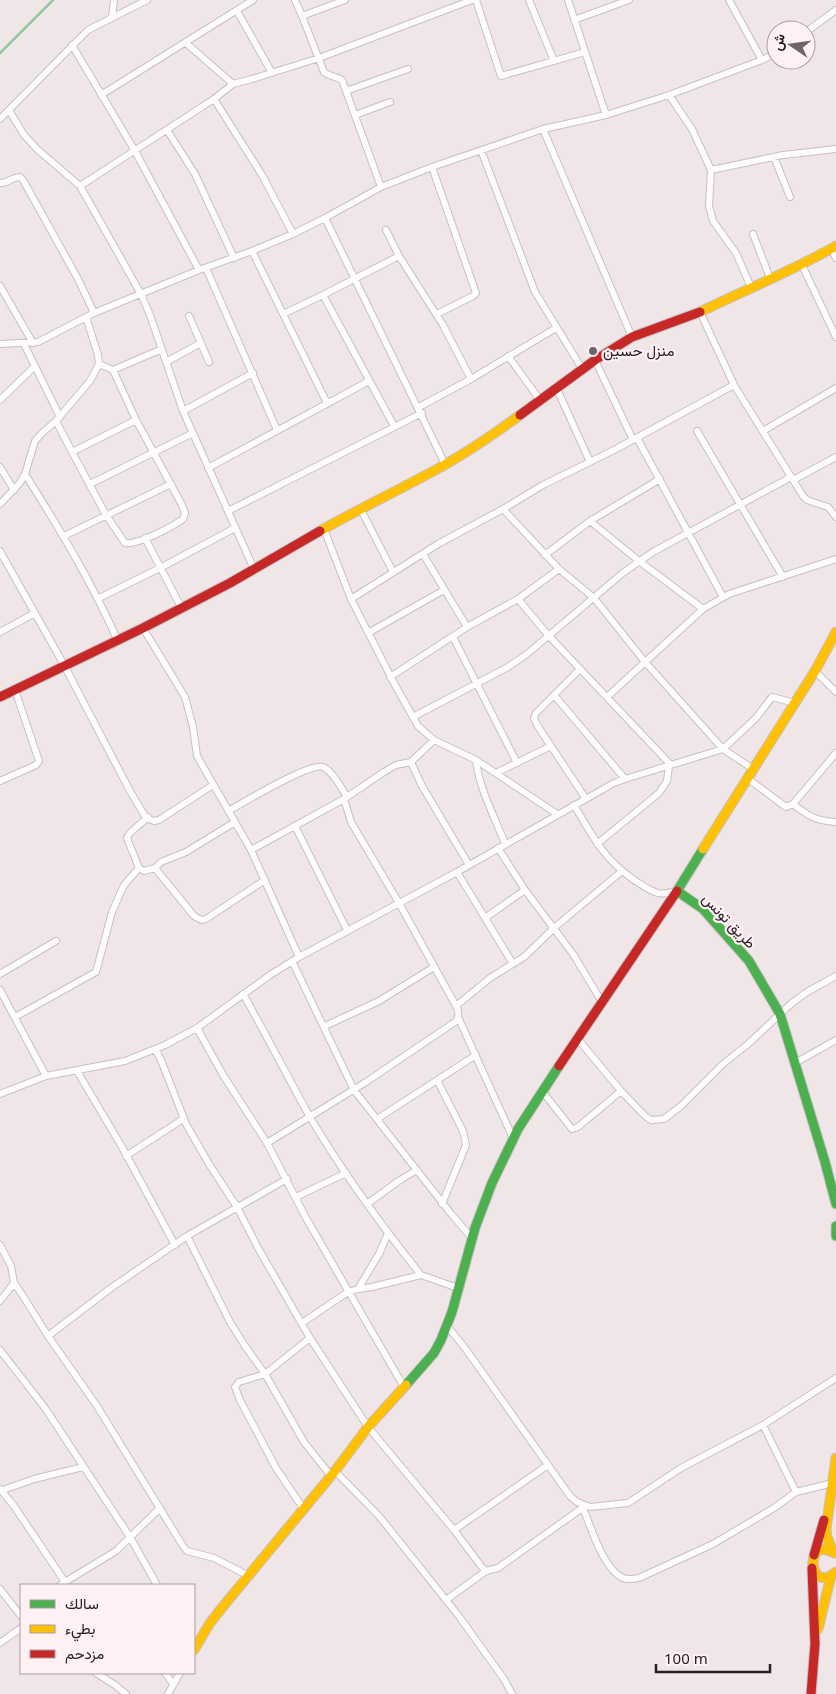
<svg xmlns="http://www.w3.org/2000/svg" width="836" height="1694" font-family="'Noto Sans',Vazirmatn,sans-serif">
  <rect width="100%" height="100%" fill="#f0e6e8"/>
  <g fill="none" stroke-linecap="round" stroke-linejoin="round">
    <!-- stream -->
    <path stroke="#93c79f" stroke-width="2.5" d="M 0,53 L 53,0"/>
    <defs>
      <path id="street" d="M 295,0 L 302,16 L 324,72 C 330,77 337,76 342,80 L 381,187
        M 476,0 L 501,76 L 585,52
        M 529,0 L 554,61
        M 568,0 L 606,115
        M 729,0 L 762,60
        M 237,11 L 272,73
        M 302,16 L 345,0
        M 112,17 L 114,0
        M 574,20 L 629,0
        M 806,32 L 836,10
        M 186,43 L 233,84
        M 72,45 L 135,151 L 199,270
        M 346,91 L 408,69
        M 101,95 L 253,0
        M 669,95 L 692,129 L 711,170 L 783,155 L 836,149
        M 214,99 L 262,175 L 293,234
        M 9,110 L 24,135 L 38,150 L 80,186 L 141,294 L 150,315 L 183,411 L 254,569
        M 355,115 L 390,102
        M 0,119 L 88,30 L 147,0
        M 543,129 L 632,337
        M 167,130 L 195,174 L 234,258
        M 481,150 L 535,292 L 583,370
        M 774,157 L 790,197
        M 432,167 L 476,293 L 473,296 L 437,314
        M 711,170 L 709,206 L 713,221 L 736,253 L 751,287
        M 0,183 C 7,184 12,177 20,177 L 23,180 L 78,279 L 94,313
        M 80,186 L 214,99 L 233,84 L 252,79 L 319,58 L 472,0
        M 325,218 L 445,464
        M 386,230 L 399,256 L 443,325 L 471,379
        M 753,234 L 770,278
        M 831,249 L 836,258
        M 252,251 L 327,403
        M 802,265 L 836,337
        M 206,268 L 277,430
        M 0,286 L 33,343
        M 323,295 L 394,426
        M 700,312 L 734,385 L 803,496 L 807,500 L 828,507 L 836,517
        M 283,314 L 323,295 L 399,256
        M 201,343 L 209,362
        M 0,344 L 38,342 L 94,313 L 199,270 L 252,251 L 293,234 L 325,218 L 381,187 L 432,167 L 543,129 L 606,115 L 669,95 L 762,60 L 776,53
        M 24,344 L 60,417
        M 508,356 L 540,400
        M 595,360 L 633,440
        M 166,362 L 201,343 L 189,316
        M 99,364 L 113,370 L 162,349
        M 557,389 L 590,462
        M 0,400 L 35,366
        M 419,407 L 471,379 L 556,328
        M 183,411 L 253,373
        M 56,421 L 72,452 L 106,515 L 125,543 C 138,545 172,527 183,519 L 185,513 L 182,505 L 136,420 L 113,370
        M 697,431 L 783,577
        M 763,431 L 836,388
        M 637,438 L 723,597
        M 72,452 L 136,420
        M 0,467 L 14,490
        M 208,468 L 369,381
        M 25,474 C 59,528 91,581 117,639
        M 793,480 L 836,457
        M 90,484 L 193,433
        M 0,504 L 20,483 L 25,474 L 35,441 L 42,433 L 56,421 L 90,381 L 99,364 L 98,355 L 86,317
        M 360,508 L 393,572
        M 503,509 L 559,569 L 594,598 L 645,662 L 723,749 L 756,718 L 772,697 L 795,703
        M 228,511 L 422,413
        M 590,521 L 639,561 L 703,609
        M 324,529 L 351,599 L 395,685 L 418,726 L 434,740 L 476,760 L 557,814
        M 64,536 L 171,484
        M 145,538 L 181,607
        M 0,551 L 64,665 L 130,791 L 146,818 L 154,821 L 159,820 L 213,785
        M 423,554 L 467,627
        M 545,555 L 590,521 L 660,479
        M 559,569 L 518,599 L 548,635 L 671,765
        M 99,598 L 160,568 L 235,528
        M 351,599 L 438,544 L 503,509 L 543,485 L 614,450 L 734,385
        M 143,628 L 185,697 L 193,727 L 197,756 L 251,850 L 299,957
        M 0,632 L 35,613
        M 368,633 L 444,590
        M 453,637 L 517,763
        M 580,669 L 536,713 L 534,718 L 537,725 L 586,799
        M 815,671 L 836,692
        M 390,677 L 467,627 L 518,599
        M 554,695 L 625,779
        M 607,697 L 703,609 L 729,594 L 836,559
        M 413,717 L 508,667 L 527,654 L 624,572 L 653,552 L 791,477
        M 476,760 C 479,789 495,817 505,844
        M 411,762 L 422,786 L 469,865
        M 496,773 L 551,746
        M 747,778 L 786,807 L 793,804 L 836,753
        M 0,781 L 36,765 L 39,761 L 15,690
        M 793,804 C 808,816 816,821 836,822
        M 574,805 C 593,837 603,858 634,880 C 641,884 649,891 658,893 C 663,895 671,892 677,891
        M 228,811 C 243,803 310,762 323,767 C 333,771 341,788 347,797
        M 148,817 L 130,833 L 127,838 L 139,868 L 144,871 L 155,868 L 161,862 L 186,852 L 235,822
        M 295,826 L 347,930
        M 597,844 L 659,793 L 667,781 L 669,766
        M 498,848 L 525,890 L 573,954 L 602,1002
        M 251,850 L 344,799 L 384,772 L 396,765 L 411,762 L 434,740
        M 155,868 L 194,916 L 201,920 L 206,919 L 265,880
        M 457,872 L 485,918 L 525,890
        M 485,918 L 513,964
        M 292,961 L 354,1090 L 452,1215 L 471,1237
        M 0,974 L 56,941
        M 0,990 L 46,1076
        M 243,994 C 266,1034 287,1076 310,1117 C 343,1173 381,1225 421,1275
        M 456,1006 L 490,978 L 524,957 L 554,928 L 622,871
        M 15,1017 L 96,972 L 112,912 L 124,885 L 139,868
        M 458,1017 L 513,1138
        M 325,1026 L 379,1001 L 434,967
        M 197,1028 L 223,1075 L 267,1143 L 306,1218 L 404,1387
        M 577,1038 L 621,1091
        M 155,1049 L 161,1060 L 186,1124 L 209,1164 L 237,1207 L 258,1248 L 310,1338 L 368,1427 L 454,1530 L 548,1465
        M 795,1063 L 836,1040
        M 77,1071 L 122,1147 L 175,1245
        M 437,1080 L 463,1131 L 466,1145 L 442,1204
        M 542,1091 L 572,1129 L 578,1127 L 621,1091 L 645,1116 L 651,1120 L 664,1119 L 681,1106 L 723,1064 L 748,1044 L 792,1003 L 807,992 L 836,976
        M 0,1094 L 46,1076 L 125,1061 L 165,1045 L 197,1028 L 270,975 L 299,957 L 457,872 L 614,783 L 625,779 L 723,749 L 753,769
        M 377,1119 L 476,1055
        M 267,1143 L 366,1082 L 455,1022 C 460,1017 459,1012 456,1006 L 399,903 L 351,822 L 344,799
        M 126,1156 L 183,1119
        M 296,1197 L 346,1173
        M 367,1204 L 400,1180 L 417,1170
        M 187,1236 L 230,1322 L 245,1346 L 265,1374 L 304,1442 L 331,1476
        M 0,1245 L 11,1266 L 14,1283
        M 358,1289 L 379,1254 L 388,1233
        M 0,1301 L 14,1283 L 23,1296 L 48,1336 L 97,1406 L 183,1546 L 187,1551 L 214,1558 L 249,1576
        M 302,1323 L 348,1292 L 358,1289 L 372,1287 L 421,1275 L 458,1288
        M 448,1327 L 465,1348 L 570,1496 L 577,1502 L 590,1507 L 628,1503 L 681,1468 L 763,1425 L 836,1378
        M 48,1336 L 111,1288 L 187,1236 L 287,1179
        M 0,1350 L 45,1408 L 130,1537 L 157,1585
        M 763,1425 L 796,1492
        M 335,1471 L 379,1516 L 458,1615 L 504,1679 L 512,1694
        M 0,1489 L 14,1506 L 65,1582
        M 0,1491 L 34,1479 L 83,1467
        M 303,1508 L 276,1468 L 240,1400 L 235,1387 L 239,1382 L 265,1374 L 310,1338
        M 583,1508 C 591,1527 603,1569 623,1578 C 628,1580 633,1579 639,1578 L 713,1544 L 774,1508 L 796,1492 L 833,1483
        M 454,1530 L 481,1566 L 486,1571 L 498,1568 L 585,1506
        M 60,1585 L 116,1551 L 160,1508
        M 0,1589 L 21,1616
        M 446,1600 L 486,1571
        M 0,1643 L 21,1628
        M 96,1673 L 115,1685 L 126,1694
        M 165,1673 L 173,1684
        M 168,1694 L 180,1673"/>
      <path id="fast" d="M 703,849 L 677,891 L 703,909 L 749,961 L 780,1014 L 825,1162 L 836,1204
        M 836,1226 L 836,1236
        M 406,1385 L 434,1353 L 441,1340 L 452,1312 L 475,1228 L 492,1183 L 518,1129 L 559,1066"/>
      <path id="slow" d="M 700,312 C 745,290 792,271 836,246
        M 320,531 C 355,511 391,494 426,475 C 459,458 490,437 520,415
        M 703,849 L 815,671 L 836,632
        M 833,1552 L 827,1537 L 826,1529 L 836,1458
        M 835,1553 L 824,1549 L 817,1551 C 811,1560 812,1569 819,1577 L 827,1578 L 836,1572
        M 818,1629 L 831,1576
        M 194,1650 L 210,1623 L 225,1604 L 335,1471 L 368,1427 L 406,1385"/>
      <path id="jam" d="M 520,415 L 595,360 L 632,337 L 700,312
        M 0,697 L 143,628 L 230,583 L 320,531
        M 559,1066 L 677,891
        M 814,1555 L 824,1520
        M 811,1694 L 815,1644 L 812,1568"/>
    </defs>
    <!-- street casing -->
    <use href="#street" stroke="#c8c0c2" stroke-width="8"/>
    <!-- fast casing -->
    <use href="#fast" stroke="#c8c0c2" stroke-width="11"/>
    <!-- slow casing -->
    <use href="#slow" stroke="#c8c0c2" stroke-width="11"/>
    <!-- jam casing -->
    <use href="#jam" stroke="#c8c0c2" stroke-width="11"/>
    <!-- street -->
    <use href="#street" stroke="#fdfbfc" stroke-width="6"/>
    <!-- fast -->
    <use href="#fast" stroke="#4caf50" stroke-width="9"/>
    <!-- slow -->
    <use href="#slow" stroke="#ffc107" stroke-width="9"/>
    <!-- jam -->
    <use href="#jam" stroke="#c62828" stroke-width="9"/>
  </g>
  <!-- markers -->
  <circle fill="#6d6567" stroke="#fef0f3" stroke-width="2" cx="593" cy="351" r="5"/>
  <g text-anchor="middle" stroke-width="4.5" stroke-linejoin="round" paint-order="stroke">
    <!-- poi labels -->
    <g font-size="15" fill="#262022" stroke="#fef0f3" text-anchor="start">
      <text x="603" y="356">منزل حسين</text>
    </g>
    <!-- street labels -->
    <g font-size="15" fill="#262022" stroke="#fef0f3">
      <text transform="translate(729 921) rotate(46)" y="5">طريق تونس</text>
    </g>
  </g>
  <!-- legend -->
  <rect x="20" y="1584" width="175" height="90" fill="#fef0f3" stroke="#a89d9f"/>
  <rect x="30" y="1600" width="25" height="8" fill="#4caf50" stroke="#a89d9f"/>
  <text x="65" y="1609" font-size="15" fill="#262022">سالك</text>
  <rect x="30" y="1625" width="25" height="8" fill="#ffc107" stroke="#a89d9f"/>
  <text x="65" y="1634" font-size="15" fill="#262022">بطيء</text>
  <rect x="30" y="1650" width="25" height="8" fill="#c62828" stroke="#a89d9f"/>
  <text x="65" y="1659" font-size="15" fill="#262022">مزدحم</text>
  <!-- north arrow -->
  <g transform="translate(791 45) rotate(283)"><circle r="24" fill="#fef0f3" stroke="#a89d9f"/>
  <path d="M0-4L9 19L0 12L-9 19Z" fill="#6d6567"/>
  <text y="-8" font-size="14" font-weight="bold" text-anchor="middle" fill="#262022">ش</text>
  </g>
  <!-- scale -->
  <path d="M656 1664v8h114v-8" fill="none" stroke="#262022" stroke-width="2.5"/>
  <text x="664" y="1664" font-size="15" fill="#262022" stroke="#fef0f3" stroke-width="4" paint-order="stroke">100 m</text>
</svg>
